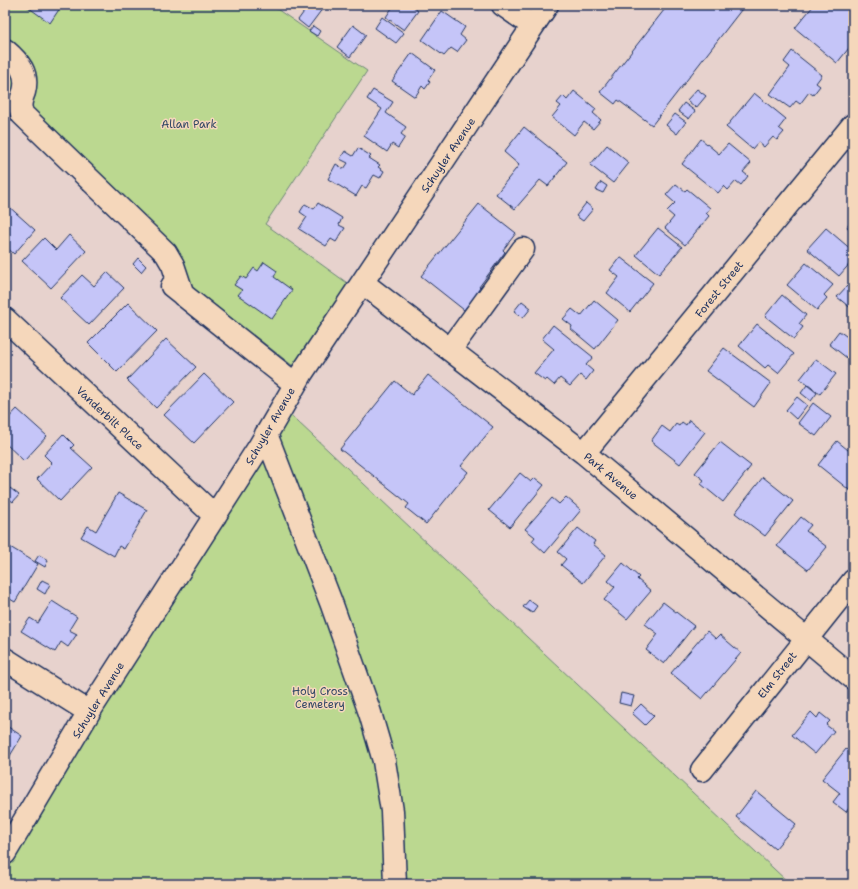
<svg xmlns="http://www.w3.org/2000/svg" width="858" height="889" font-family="'Shantell Sans',sans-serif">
  <rect width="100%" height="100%" fill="#e7d2cd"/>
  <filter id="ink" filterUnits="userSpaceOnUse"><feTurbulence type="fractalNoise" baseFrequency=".025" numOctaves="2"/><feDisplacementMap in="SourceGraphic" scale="8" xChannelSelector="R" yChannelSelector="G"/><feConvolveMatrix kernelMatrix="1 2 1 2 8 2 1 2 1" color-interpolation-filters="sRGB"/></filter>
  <g filter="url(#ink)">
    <!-- green -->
    <path fill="#bbd890" stroke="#6b8477" d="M 5,5 L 271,5 L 367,71 L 265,224 L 357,290 L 302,373 L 156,259 L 11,117 L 5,107 Z
      M 281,406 L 790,884 L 5,884 L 5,853 Z"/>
    <!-- building -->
    <path fill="#c5c5f8" stroke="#1b2f5e" d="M 25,5 L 62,5 L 50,23 Z
      M 309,5 L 320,5 L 323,8 L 308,28 L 298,20 Z
      M 394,5 L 411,5 L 418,11 L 404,30 L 386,17 Z
      M 668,5 L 745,5 L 652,125 L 618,100 L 615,104 L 600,92 Z
      M 814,5 L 844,5 L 853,13 L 853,43 L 837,63 L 795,28 Z
      M 442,11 L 465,27 L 460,35 L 466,40 L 457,52 L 451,48 L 444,56 L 422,40 Z
      M 382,17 L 404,33 L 396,43 L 375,28 Z
      M 353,25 L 366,35 L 350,57 L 337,47 Z
      M 313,26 L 320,31 L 317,36 L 309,31 Z
      M 792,51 L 822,75 L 816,83 L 820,86 L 813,95 L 809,92 L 800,104 L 796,101 L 790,108 L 770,94 L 790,67 L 784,62 Z
      M 412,53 L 435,70 L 428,80 L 430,82 L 425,89 L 422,86 L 415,97 L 392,81 Z
      M 697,89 L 706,96 L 696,108 L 687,100 Z
      M 373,90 L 393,102 L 386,113 L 406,127 L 401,134 L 405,137 L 398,148 L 392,144 L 387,152 L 364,136 L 382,109 L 367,99 Z
      M 574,91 L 596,109 L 593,113 L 601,120 L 593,129 L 584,122 L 574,135 L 552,117 L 561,106 L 557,103 L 563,96 L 567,100 Z
      M 754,93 L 786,119 L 779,128 L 784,132 L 777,140 L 773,137 L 764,147 L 758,142 L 752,149 L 726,127 Z
      M 684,103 L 695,111 L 689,119 L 678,111 Z
      M 675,114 L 686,122 L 677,134 L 666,125 Z
      M 524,127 L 567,162 L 548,186 L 540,180 L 515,209 L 496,194 L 519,165 L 504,152 Z
      M 701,139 L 719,154 L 728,144 L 751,163 L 743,172 L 748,176 L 741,185 L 736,181 L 728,190 L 724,186 L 718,193 L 682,164 Z
      M 607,145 L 629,163 L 613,183 L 590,165 Z
      M 358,148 L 371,156 L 369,158 L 380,165 L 378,167 L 384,171 L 380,178 L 374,175 L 366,188 L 362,186 L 356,196 L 328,179 L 336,164 L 344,169 L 348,163 L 340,159 L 345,151 L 353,156 Z
      M 601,182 L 607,186 L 603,193 L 596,190 Z
      M 676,184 L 685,191 L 687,189 L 710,208 L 706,213 L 709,216 L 685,245 L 665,228 L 674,217 L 667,211 L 675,203 L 666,195 Z
      M 318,203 L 342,218 L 339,225 L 345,228 L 336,242 L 331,239 L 326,246 L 299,229 L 307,217 L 300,212 L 305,204 L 314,209 Z
      M 586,203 L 593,209 L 583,221 L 576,216 Z
      M 6,204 L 35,230 L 14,254 L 5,246 Z
      M 479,204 L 516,233 L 503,250 L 505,252 L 479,287 L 481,289 L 464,310 L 421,276 Z
      M 853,219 L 853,233 L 847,227 Z
      M 658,228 L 682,247 L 659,274 L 636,255 Z
      M 826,228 L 853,251 L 853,260 L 839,276 L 807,249 Z
      M 69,235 L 86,251 L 51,288 L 22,261 L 44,238 L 56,250 Z
      M 620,257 L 653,283 L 630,312 L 607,293 L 619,277 L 610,270 Z
      M 138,258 L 146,266 L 141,272 L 133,264 Z
      M 264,262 L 277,271 L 274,277 L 292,290 L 272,319 L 238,295 L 242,290 L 234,285 L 241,276 L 246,279 L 254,268 L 258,271 Z
      M 806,263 L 833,285 L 824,295 L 827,298 L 817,310 L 787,285 Z
      M 107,272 L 124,288 L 89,325 L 60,298 L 82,275 L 94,286 Z
      M 847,286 L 853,291 L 853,310 L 837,297 Z
      M 782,295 L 806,315 L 799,324 L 803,327 L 794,339 L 765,316 Z
      M 594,300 L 618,320 L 595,349 L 571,329 L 572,326 L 563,319 L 572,309 L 581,316 Z
      M 522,301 L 531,308 L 523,318 L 514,311 Z
      M 128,303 L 157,331 L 117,372 L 88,343 Z
      M 757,324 L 794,354 L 778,373 L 768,365 L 765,368 L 739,346 Z
      M 553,325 L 593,357 L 586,365 L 593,371 L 586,380 L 580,375 L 570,386 L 560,378 L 554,385 L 547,379 L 545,381 L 534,373 L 554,349 L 542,339 Z
      M 839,331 L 853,341 L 853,350 L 847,358 L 829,344 Z
      M 166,339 L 196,367 L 156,408 L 127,380 Z
      M 724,348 L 771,383 L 754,407 L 706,371 Z
      M 816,359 L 836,374 L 820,394 L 800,379 Z
      M 204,374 L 233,402 L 194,443 L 164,415 Z
      M 428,375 L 493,427 L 461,466 L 468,472 L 426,524 L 406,508 L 409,504 L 340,449 L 395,381 L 412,395 Z
      M 807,385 L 817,393 L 811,401 L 801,393 Z
      M 5,397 L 9,400 L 5,404 Z
      M 797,397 L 807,405 L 796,419 L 786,410 Z
      M 813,403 L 831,417 L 816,436 L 798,423 Z
      M 17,409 L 47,436 L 24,461 L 5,443 L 5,422 Z
      M 689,420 L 705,432 L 680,464 L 651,441 L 662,426 L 670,432 L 676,424 L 679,426 L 682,422 L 686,425 Z
      M 63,434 L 74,445 L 71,448 L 92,467 L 60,501 L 37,479 L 52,463 L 44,455 Z
      M 837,441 L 853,454 L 853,493 L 818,465 Z
      M 720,442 L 751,466 L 723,502 L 701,484 L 704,480 L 695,473 Z
      M 520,473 L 531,482 L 535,478 L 544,485 L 510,527 L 489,510 Z
      M 763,477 L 793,501 L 765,536 L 735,513 Z
      M 10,488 L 19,495 L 13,502 L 5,496 Z
      M 118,493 L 147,510 L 124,549 L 119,546 L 114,556 L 81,537 L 88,526 L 96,531 Z
      M 566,497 L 581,510 L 545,553 L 532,541 L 535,537 L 525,529 L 552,498 L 559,504 Z
      M 801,517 L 811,525 L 806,531 L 827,547 L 808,570 L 777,546 Z
      M 578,528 L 595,541 L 593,544 L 606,555 L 583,583 L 561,565 L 566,559 L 558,552 Z
      M 5,544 L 38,564 L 15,602 L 5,596 Z
      M 39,555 L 48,560 L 45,567 L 35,561 Z
      M 623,563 L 639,577 L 637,579 L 651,591 L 627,619 L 604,600 L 615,587 L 608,581 Z
      M 42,580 L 50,584 L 45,594 L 37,589 Z
      M 529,600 L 537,606 L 532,613 L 523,607 Z
      M 52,601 L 77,617 L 69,630 L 77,634 L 68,647 L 61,642 L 55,652 L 21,631 L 30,618 L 38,623 Z
      M 663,602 L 694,626 L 664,664 L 646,650 L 658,634 L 645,624 Z
      M 707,631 L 716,639 L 720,635 L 741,653 L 702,699 L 671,673 Z
      M 621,693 L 634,696 L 631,706 L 619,703 Z
      M 641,704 L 654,716 L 645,725 L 632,713 Z
      M 811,712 L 817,718 L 820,713 L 830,721 L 826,725 L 834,731 L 815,754 L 792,735 Z
      M 5,725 L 22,736 L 5,764 Z
      M 846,749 L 853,754 L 853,803 L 846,812 L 833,802 L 840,793 L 822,779 Z
      M 756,791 L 796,824 L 775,849 L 736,817 Z
      M 853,877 L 853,884 L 848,884 Z"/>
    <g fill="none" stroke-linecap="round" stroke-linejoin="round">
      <defs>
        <path id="minor" d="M 503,5 L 533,26
          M 5,50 C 19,62 29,73 24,92 C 21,100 19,105 22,114 L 166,253 L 173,265 L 183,295
          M 363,283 L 584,453 L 853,678
          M 172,286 L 295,384
          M 5,319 L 215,516
          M 450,350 L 523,249
          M 266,434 L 332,605 L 370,713 L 384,761 L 392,811 L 395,884
          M 584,453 L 853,125
          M 5,659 L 89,712
          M 702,770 L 853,581
          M 5,853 L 89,712 L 259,447 L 302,373 L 547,5"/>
      </defs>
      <!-- minor casing -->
      <use href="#minor" stroke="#1b2f5e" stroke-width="25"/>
      <!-- minor -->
      <use href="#minor" stroke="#f5d7bb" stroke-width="22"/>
    </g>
  </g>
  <g text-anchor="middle" stroke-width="3" stroke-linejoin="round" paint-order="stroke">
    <!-- park labels -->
    <g font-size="11" fill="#334866" stroke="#f5d7bb">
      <text x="189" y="128">Allan Park</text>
      <text x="320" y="695">Holy Cross<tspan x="320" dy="13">Cemetery</tspan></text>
    </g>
    <!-- street labels -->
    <g font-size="11" fill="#1b2f5e" stroke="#f5d7bb">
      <text transform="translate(448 155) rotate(-56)" y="4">Schuyler Avenue</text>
      <text transform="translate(719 289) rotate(-51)" y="4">Forest Street</text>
      <text transform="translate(110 418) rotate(43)" y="4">Vanderbilt Place</text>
      <text transform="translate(270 426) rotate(-60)" y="4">Schuyler Avenue</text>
      <text transform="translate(611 476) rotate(40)" y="4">Park Avenue</text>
      <text transform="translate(777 675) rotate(-52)" y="4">Elm Street</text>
      <text transform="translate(98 700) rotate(-58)" y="4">Schuyler Avenue</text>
    </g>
  </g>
  <!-- margin -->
  <rect width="858" height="889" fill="none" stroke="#f5d7bb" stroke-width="20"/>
  <rect x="10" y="10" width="838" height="869" fill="none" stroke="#1b2f5e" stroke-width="1.5" filter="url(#ink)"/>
</svg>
